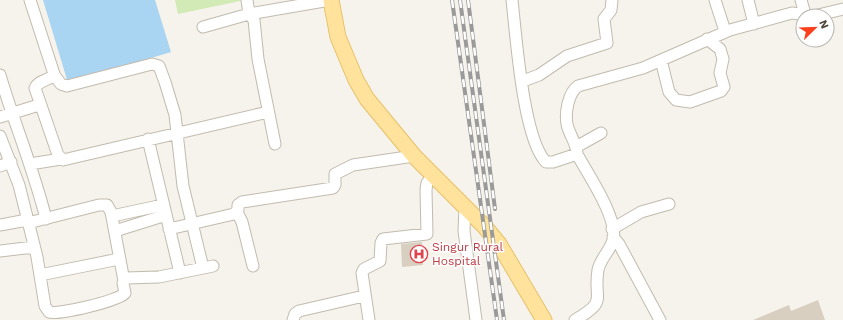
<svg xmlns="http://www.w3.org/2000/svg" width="843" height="320" font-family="'Work Sans',sans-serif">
  <rect width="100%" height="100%" fill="#f6f3ec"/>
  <!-- green -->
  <path fill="#d2eab5" d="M 175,0 L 245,0 L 178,14 Z"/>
  <!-- water -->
  <path fill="#a9d4f2" d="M 43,0 L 155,0 L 171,52 L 68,83 Z"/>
  <!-- building -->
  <path fill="#d8cfc1" d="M 422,242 L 423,265 L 402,267 L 401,244 Z
    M 818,300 L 825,320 L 753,320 L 789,305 L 791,311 Z"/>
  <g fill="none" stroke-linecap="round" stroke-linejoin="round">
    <defs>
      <path id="minor" d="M 30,0 L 54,74 C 50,81 38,80 35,88 L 58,155 L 63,160 L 268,112
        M 247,0 L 249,14 L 254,20 L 258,59 L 275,144
        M 512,0 C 516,35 523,139 546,162 L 553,162 L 577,154 C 587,173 619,219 613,240 C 610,251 600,259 598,270 C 593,301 609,300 575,320
        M 715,0 L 725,31
        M 748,0 L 754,24
        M 801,0 L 805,14
        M 203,27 L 249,14 L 330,0
        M 661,60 L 669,92 L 676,100 L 690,102 L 721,91 L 724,87 L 720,73 L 723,59 L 720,49 L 707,39
        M 0,75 C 14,123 34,170 46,219
        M 54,75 L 61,84 L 67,86 L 152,64 L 159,66 L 165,82 L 175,115 L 183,186 L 203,268
        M 523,81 L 539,75 L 567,56 L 607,43 L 604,19 L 611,10 L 612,0
        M 0,117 L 39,105
        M 0,136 L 19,185 L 37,257 L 45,306 L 49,312 C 58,315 119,301 125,293 L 123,283 L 126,278 L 159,277 L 213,266
        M 148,139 L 180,273
        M 576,147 L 601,133
        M 577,154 C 577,143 569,135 567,124 C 565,113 568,93 578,86 L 643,68 L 730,30 L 792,13 L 814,16 L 843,9
        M 30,164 L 61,159
        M 0,166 L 11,162
        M 465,207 L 464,231 L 476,320
        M 237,212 L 242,222 L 253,266
        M 112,216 L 163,205
        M 28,223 L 99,205 L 107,205 L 111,212 L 124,281
        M 0,225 L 27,220
        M 169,229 L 234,214 L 238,210 L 238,205 L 242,202 L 333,188 L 335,185 L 335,174 L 353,165 L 414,156
        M 612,229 L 641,212 L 669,204
        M 115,231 L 166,215
        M 613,237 L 619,244 L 660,320
        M 0,251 L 34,247
        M 40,275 L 119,259
        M 293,320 L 295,314 L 299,311 L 364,296
        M 369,320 L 362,273 L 364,269 L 380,261 L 381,243 L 383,239 L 427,234 L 426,190 L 427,183 L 433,176"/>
      <path id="major" d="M 331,0 L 338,37 L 356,80 L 367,99 L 414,156 L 485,227 L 499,244 L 544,320"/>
    </defs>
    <!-- minor casing -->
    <use href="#minor" stroke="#c2bbae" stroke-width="13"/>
    <!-- major casing -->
    <use href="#major" stroke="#e6c16a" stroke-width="17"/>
    <!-- minor -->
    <use href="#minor" stroke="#fff" stroke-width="11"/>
    <!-- major -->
    <use href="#major" stroke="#ffe39c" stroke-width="15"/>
    <defs>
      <path id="rail" d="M 452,0 L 497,320
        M 460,0 L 504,320
        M 468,0 L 495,209"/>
    </defs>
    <!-- rail casing -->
    <use href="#rail" stroke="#9a9a9a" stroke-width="4"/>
    <!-- rail -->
    <use href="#rail" stroke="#fff" stroke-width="2.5" stroke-dasharray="8" stroke-linecap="butt"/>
  </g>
  <!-- icons -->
  <defs>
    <symbol id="hospital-ring" viewBox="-11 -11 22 22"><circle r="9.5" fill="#fff" stroke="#e0444e" stroke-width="1.5"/><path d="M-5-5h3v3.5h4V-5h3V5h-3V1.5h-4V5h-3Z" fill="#e0444e"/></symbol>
  </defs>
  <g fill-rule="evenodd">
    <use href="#hospital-ring" x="409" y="244" width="20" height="20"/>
  </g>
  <g text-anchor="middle" stroke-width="3" stroke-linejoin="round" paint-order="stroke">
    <!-- health labels -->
    <g font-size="12" fill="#be3a42" stroke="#fff" text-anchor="start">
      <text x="432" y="251">Singur Rural<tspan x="432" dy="14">Hospital</tspan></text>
    </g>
  </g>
  <!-- north arrow -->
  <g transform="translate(815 28) rotate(67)"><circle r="19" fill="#ffffff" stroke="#b7b4b0"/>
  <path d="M0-3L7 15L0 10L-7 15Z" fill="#fc3f1d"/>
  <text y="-6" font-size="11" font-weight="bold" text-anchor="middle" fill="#4b4439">N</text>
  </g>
</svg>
